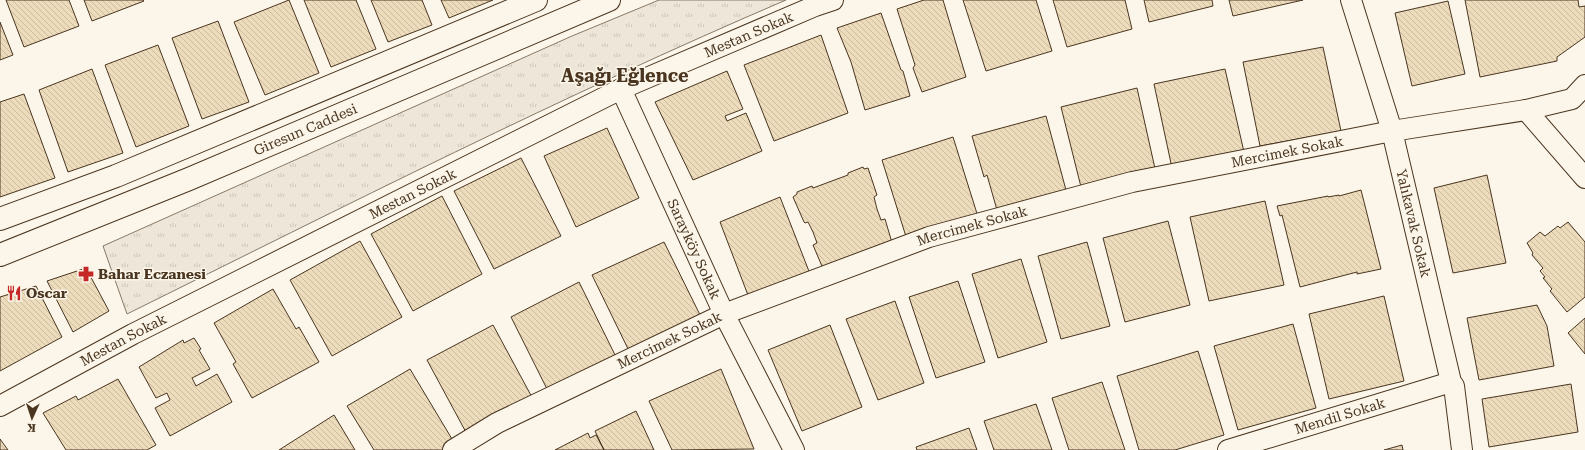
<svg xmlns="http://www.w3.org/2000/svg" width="1585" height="450" font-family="'Roboto Serif',serif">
  <defs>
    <pattern id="park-tufts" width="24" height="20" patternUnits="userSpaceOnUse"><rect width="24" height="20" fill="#ede6d9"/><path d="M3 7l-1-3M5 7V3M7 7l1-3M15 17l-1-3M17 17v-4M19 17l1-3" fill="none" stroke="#cdc6ba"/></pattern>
    <pattern id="building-back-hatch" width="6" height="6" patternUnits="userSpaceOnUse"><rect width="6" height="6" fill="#ecdcbc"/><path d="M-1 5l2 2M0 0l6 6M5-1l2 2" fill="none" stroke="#ccbda1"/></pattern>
  </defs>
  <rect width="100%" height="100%" fill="#fbf6e9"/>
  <!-- park -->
  <path fill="url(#park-tufts)" stroke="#887966" d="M 659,0 L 786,0 C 562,96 345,206 127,314 L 103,246 L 572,36 Z"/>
  <!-- building -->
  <path fill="url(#building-back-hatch)" stroke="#4a3520" d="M 6,0 L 69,0 L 79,26 L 24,47 Z
    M 84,0 L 143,0 L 144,1 L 92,21 Z
    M 289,0 L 319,73 L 265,95 L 234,22 Z
    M 304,0 L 356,0 L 376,49 L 331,67 Z
    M 371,0 L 422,0 L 432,25 L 388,42 Z
    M 441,0 L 493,0 L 449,18 Z
    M 924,0 L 943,0 L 966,77 L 922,92 L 913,68 L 915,65 L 897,9 Z
    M 963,0 L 1036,0 L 1052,51 L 986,71 Z
    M 1053,0 L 1125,0 L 1132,29 L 1067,47 Z
    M 1144,0 L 1212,0 L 1213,6 L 1149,22 Z
    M 1229,0 L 1303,0 L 1233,16 Z
    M 1465,0 L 1578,0 L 1579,7 L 1585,6 L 1585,37 L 1557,57 L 1557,61 L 1480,77 Z
    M 1448,1 L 1465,74 L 1412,86 L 1395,13 Z
    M 881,13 L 901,70 L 903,71 L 910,96 L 865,110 L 851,62 L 837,28 Z
    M 218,21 L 249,102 L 202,119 L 172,38 Z
    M 0,22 L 13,55 L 0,60 Z
    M 821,35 L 848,113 L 774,141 L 744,65 Z
    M 158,45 L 189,126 L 136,147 L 105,65 Z
    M 1323,47 L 1341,131 L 1260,146 L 1243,62 Z
    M 92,69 L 123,153 L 68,172 L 39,90 Z
    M 1225,69 L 1244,152 L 1172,168 L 1154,84 Z
    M 727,71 L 743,109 L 725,116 L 727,121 L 746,113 L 762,151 L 693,180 L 655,102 Z
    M 1137,88 L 1156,173 L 1082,191 L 1061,107 Z
    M 24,94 L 55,178 L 0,197 L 0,102 Z
    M 1046,116 L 1066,190 L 997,210 L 987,175 L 984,177 L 972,136 Z
    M 607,128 L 639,198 L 576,227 L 544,156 Z
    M 953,137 L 979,220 L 908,243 L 882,160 Z
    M 521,158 L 561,236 L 494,269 L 454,191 Z
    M 863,167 L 864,169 L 868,168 L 877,195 L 874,197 L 877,209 L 881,220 L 885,219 L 893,246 L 824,271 L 813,245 L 817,243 L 813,232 L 808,222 L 805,223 L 804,222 L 793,197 L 797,194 L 797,192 L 812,186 L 813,188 L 848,175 L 848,173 Z
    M 1487,175 L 1506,263 L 1453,273 L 1434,188 Z
    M 1361,190 L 1381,269 L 1357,274 L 1357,272 L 1300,287 L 1282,215 L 1280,216 L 1277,206 L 1328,196 L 1328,197 L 1339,195 L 1339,196 Z
    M 442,196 L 482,274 L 413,311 L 371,234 Z
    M 780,197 L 812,279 L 751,303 L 720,222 Z
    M 1265,201 L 1284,285 L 1209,301 L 1190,217 Z
    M 1168,221 L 1190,305 L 1125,322 L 1103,238 Z
    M 1568,222 L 1585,242 L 1585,297 L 1567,312 L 1550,291 L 1552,289 L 1543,278 L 1545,277 L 1540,271 L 1543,268 L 1532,255 L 1533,253 L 1527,243 L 1540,232 L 1545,236 L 1558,226 L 1560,228 Z
    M 360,241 L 402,317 L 332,356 L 290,280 Z
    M 664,242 L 703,321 L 631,355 L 592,275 Z
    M 1087,242 L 1110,326 L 1061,339 L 1038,256 Z
    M 1021,259 L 1047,342 L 998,358 L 972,274 Z
    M 86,268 L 109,311 L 73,332 L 47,281 Z
    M 958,281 L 985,362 L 936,378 L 909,297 Z
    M 579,282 L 618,361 L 550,395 L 511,317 Z
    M 36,286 L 62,337 L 0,371 L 0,297 Z
    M 273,289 L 296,329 L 299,327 L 319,362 L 252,398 L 233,364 L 236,362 L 214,323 Z
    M 1384,296 L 1404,381 L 1329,399 L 1309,314 Z
    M 895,301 L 924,383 L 878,400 L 846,319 Z
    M 1537,305 L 1547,326 L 1554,366 L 1479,380 L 1467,318 Z
    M 1585,318 L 1585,354 L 1568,333 Z
    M 1293,324 L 1316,408 L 1238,430 L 1214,346 Z
    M 493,325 L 534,401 L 468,436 L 427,360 Z
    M 830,325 L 862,407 L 802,431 L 768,350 Z
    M 194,338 L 201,349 L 199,350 L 210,369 L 192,378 L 196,386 L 217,374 L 232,402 L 170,436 L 155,408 L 170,400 L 167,393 L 156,398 L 139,367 L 183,340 L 184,343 Z
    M 1198,351 L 1224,435 L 1175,450 L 1139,450 L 1117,376 Z
    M 410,369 L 455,444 L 444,450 L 374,450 L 347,406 Z
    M 721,369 L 754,449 L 672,450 L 649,401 Z
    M 118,379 L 156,445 L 147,450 L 66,450 L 43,413 L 76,396 L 78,400 Z
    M 1102,382 L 1125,450 L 1069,450 L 1052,398 Z
    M 1571,384 L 1578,432 L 1489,447 L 1482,399 Z
    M 1036,404 L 1052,450 L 994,450 L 984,421 Z
    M 636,411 L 654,450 L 604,450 L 595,431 Z
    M 334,415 L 355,450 L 279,450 Z
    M 969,428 L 977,450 L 917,450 L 916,447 Z
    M 588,433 L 590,438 L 596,435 L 604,450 L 555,450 Z
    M 0,439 L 8,450 L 0,450 Z
    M 1402,445 L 1403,450 L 1384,450 Z"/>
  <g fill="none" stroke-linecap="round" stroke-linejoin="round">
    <defs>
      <g id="street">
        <path id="s1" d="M 1351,0 L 1392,131 L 1451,382 L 1454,386 L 1462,450"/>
        <path d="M 1585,85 L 1572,99 L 1526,110 L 1585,178"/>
        <path id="s2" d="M 621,89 L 724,314 L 794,450"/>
        <path id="s3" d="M 0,406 L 133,334 L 621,89 L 815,6 L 833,0"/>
        <path id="s4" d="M 453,450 L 497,423 L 724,314 L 929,237 L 1132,182 L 1392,131 L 1526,110"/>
        <path id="s5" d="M 1228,450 L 1451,382"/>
      </g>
      <g id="secondary">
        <path d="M 0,219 L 116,176 L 536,0"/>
        <path id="s6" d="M 0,255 L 189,179 L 609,0"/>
      </g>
    </defs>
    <!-- street casing -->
    <use href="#street" stroke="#4a3520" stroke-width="22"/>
    <!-- secondary casing -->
    <use href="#secondary" stroke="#4a3520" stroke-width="24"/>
    <!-- street -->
    <use href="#street" stroke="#fbf6e9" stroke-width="20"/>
    <!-- secondary -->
    <use href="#secondary" stroke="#fbf6e9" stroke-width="22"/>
  </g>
  <!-- icons -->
  <defs>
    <symbol id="pharmacy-bare" viewBox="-9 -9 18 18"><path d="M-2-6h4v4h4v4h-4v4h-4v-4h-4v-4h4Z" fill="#c62828" stroke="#fbf6e9" stroke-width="2.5" paint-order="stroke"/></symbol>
    <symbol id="restaurant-bare" viewBox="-9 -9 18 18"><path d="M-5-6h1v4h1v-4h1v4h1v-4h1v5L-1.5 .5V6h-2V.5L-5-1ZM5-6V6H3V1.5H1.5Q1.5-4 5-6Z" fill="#c62828" stroke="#fbf6e9" stroke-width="2.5" paint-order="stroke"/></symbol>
  </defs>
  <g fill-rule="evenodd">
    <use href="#pharmacy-bare" x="75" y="263" width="22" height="22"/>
    <use href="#restaurant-bare" x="3" y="282" width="22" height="22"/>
  </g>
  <g text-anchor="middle" stroke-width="3" stroke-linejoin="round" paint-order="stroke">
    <!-- street labels -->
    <g font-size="14" fill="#4a3520" stroke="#fbf6e9">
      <text dy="5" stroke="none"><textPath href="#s3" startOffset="836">Mestan Sokak</textPath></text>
      <text dy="5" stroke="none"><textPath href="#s6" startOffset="330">Giresun Caddesi</textPath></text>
      <text dy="5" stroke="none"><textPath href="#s4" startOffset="891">Mercimek Sokak</textPath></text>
      <text dy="5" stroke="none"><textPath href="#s3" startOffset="464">Mestan Sokak</textPath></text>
      <text dy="5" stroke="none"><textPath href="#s1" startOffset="232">Yalıkavak Sokak</textPath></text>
      <text dy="5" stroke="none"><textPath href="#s4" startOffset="567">Mercimek Sokak</textPath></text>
      <text dy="5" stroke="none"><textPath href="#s2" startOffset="176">Sarayköy Sokak</textPath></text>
      <text dy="5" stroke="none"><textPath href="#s3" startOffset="140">Mestan Sokak</textPath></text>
      <text dy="5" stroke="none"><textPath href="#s4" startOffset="243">Mercimek Sokak</textPath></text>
      <text dy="5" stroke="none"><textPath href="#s5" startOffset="117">Mendil Sokak</textPath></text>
    </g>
    <!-- poi labels -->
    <g font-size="14" font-weight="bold" fill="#4a3520" stroke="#fbf6e9" text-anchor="start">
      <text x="98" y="279">Bahar Eczanesi</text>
      <text x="26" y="298">Oscar</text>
    </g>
    <!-- district labels -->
    <g font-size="18" font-weight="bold" fill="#4a3520" stroke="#fbf6e9">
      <text x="625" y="82">Aşağı Eğlence</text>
    </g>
  </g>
  <!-- north arrow -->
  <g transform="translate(32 418) rotate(183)" stroke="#fbf6e9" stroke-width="3" paint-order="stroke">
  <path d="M0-3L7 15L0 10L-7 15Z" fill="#4a3520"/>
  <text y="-6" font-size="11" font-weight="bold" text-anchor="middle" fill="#4a3520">K</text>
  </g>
</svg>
